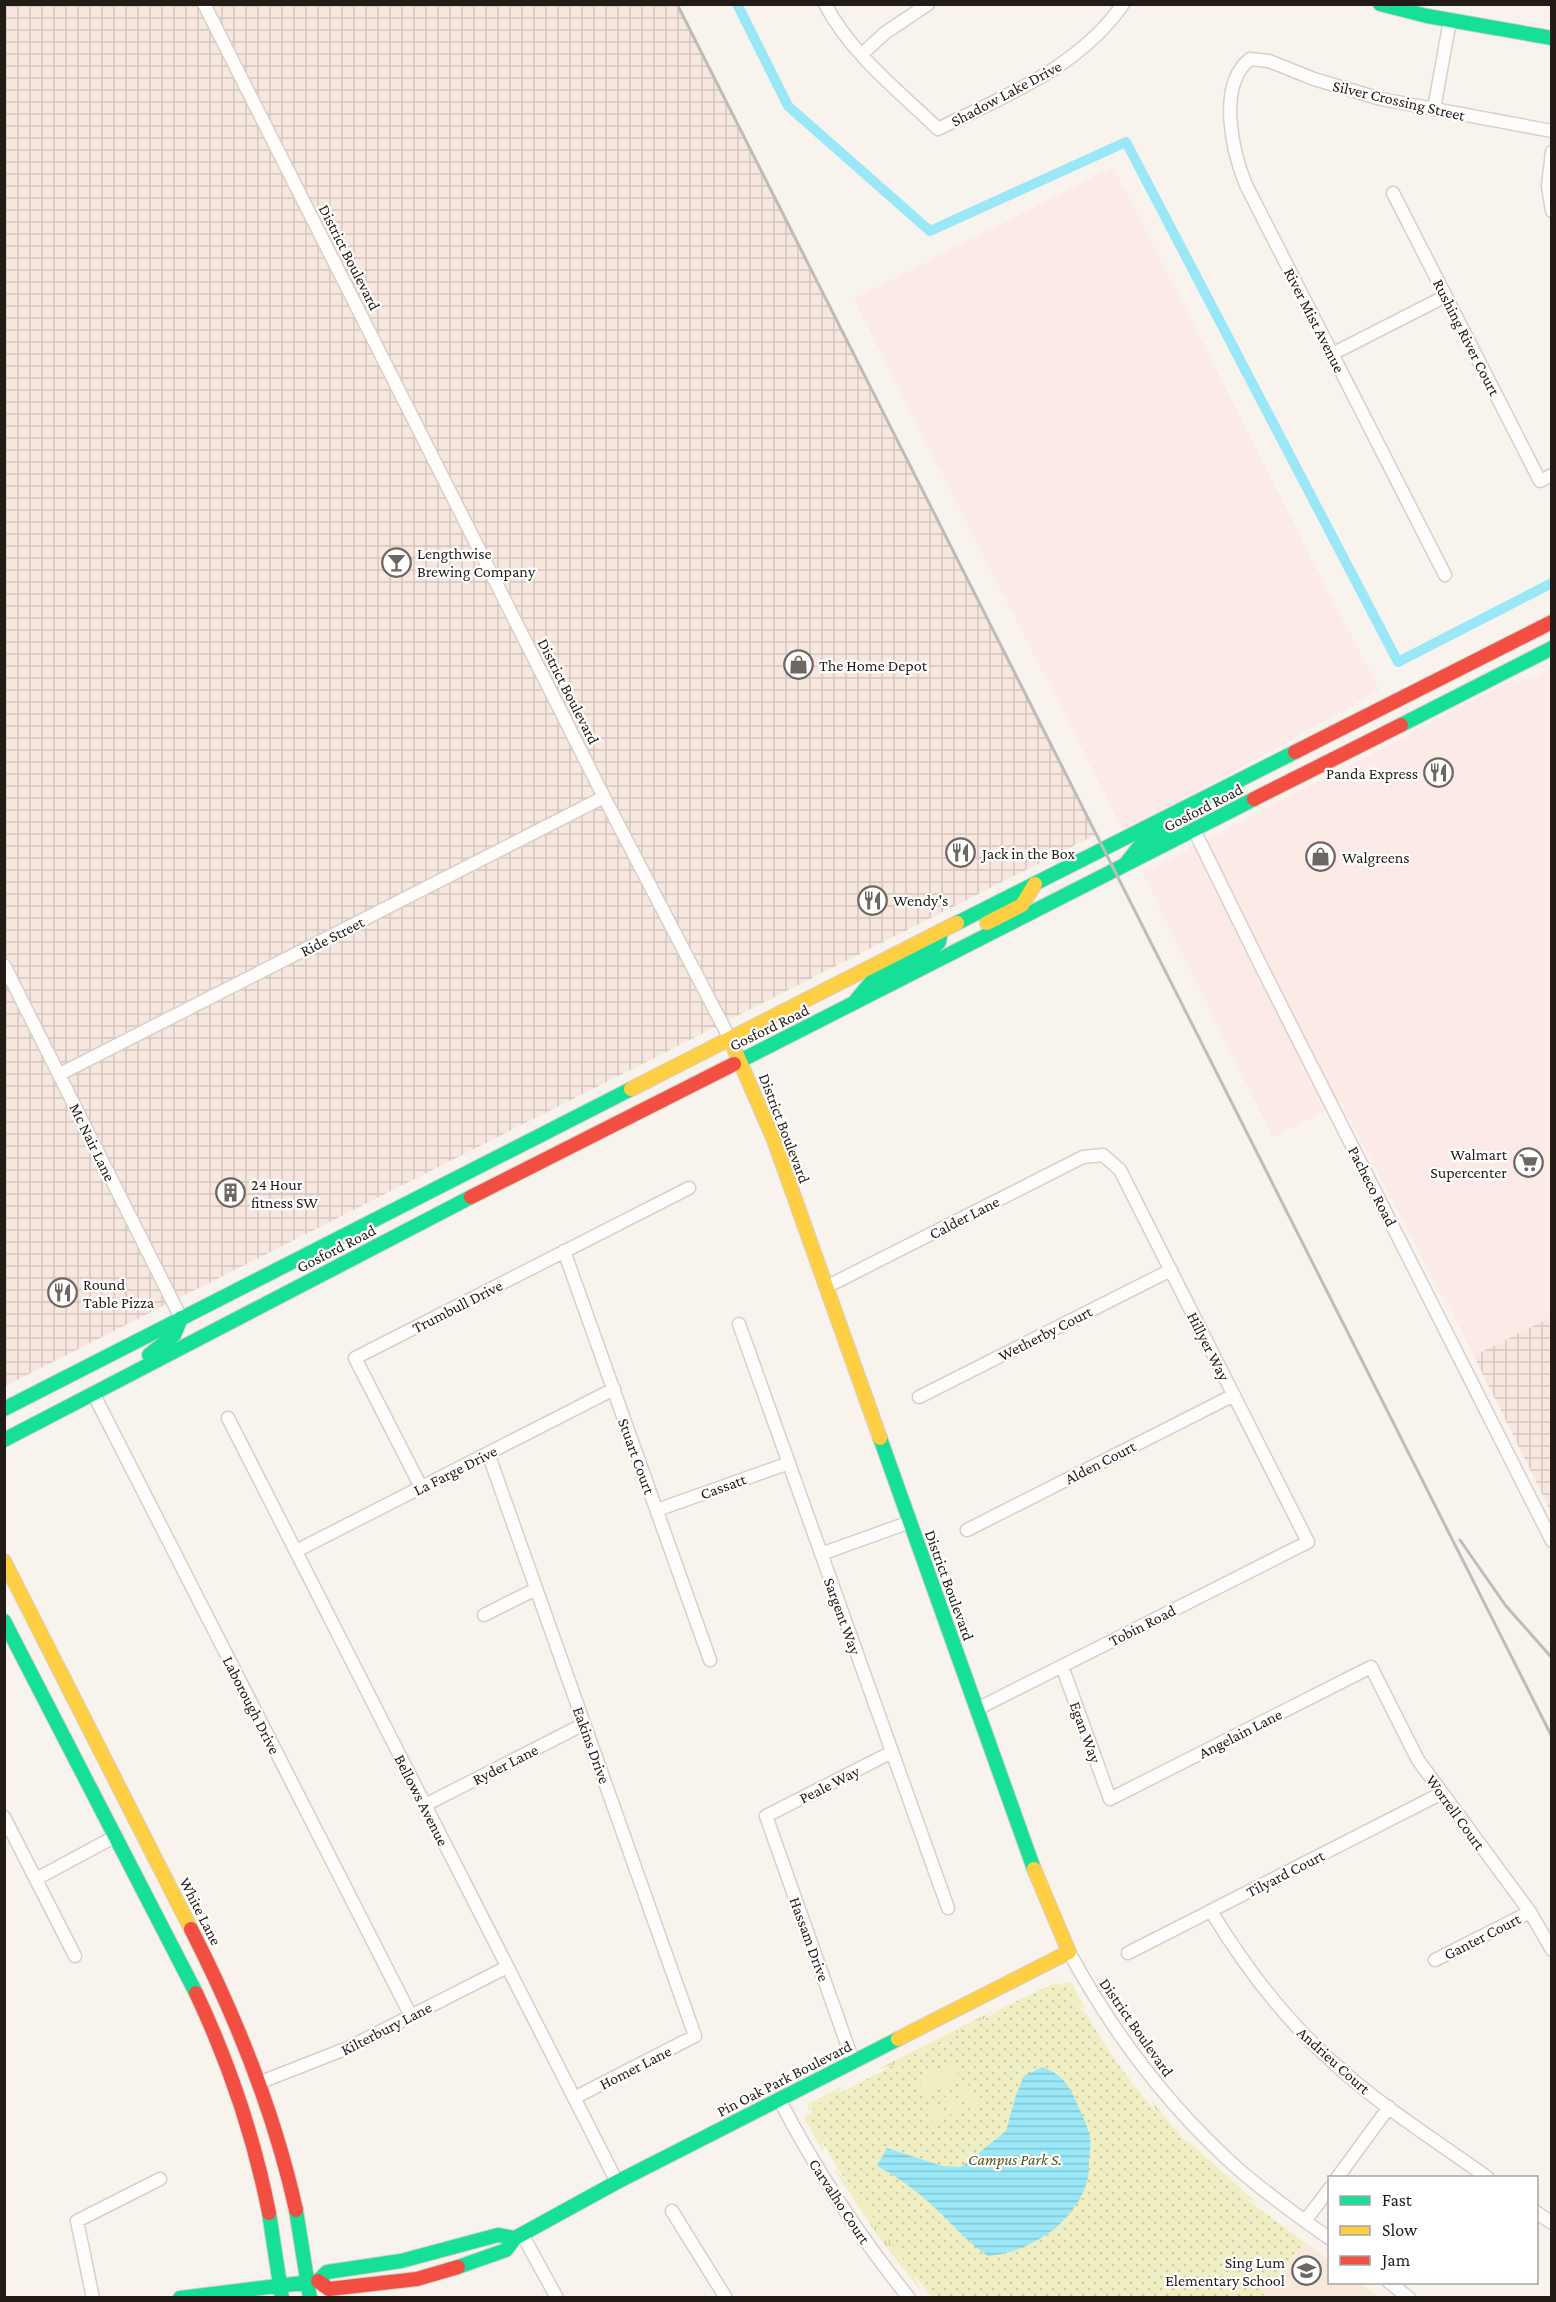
<svg xmlns="http://www.w3.org/2000/svg" width="1556" height="2302" font-family="'Crimson Pro',serif">
  <defs>
    <pattern id="industrial-grid" width="8" height="8" patternUnits="userSpaceOnUse" patternTransform="scale(1.5)"><rect width="8" height="8" fill="#f7e7df"/><path d="M0 4h8M4 0v8" fill="none" stroke="#d3c6bf"/></pattern>
    <pattern id="grass-tufts" width="24" height="20" patternUnits="userSpaceOnUse" patternTransform="scale(1.5)"><rect width="24" height="20" fill="#efefc3"/><path d="M3 7l-1-3M5 7V3M7 7l1-3M15 17l-1-3M17 17v-4M19 17l1-3" fill="none" stroke="#cdcca7"/></pattern>
    <pattern id="park-dots" width="8" height="8" patternUnits="userSpaceOnUse" patternTransform="scale(1.5)"><rect width="8" height="8" fill="#efefc3"/><path d="M2 2h.1M6 6h.1" fill="none" stroke="#cdcca7" stroke-width="1.8" stroke-linecap="round"/></pattern>
    <pattern id="water-rules" width="6" height="5" patternUnits="userSpaceOnUse" patternTransform="scale(1.5)"><rect width="6" height="5" fill="#9ae8f7"/><path d="M0 2.5h6" fill="none" stroke="#84c6d3"/></pattern>
  </defs>
  <rect width="100%" height="100%" fill="#f9f3ed"/>
  <!-- commercial -->
  <path fill="#fceae7" d="M 1113,167 L 1379,690 L 1124,833 L 854,299 Z
    M 1551,668 L 1551,1317 L 1474,1356 L 1341,1103 L 1273,1137 L 1143,873 L 1505,684 L 1536,676 Z"/>
  <!-- industrial -->
  <path fill="url(#industrial-grid)" d="M 5,5 L 678,5 L 1097,834 L 5,1386 Z
    M 1551,1317 L 1551,1512 L 1474,1356 Z"/>
  <!-- built -->
  <path fill="#f7eadd" d="M 1304,2242 L 1329,2260 L 1330,2282 L 1360,2283 L 1380,2297 L 1262,2298 Z"/>
  <!-- grass -->
  <path fill="url(#grass-tufts)" d="M 1064,1982 L 1072,1983 L 1086,2010 L 1059,1996 Z
    M 994,2010 C 964,2039 920,2064 878,2069 Z
    M 843,2086 L 825,2114 L 808,2110 L 808,2104 Z
    M 1150,2098 L 1186,2142 L 1188,2141 L 1258,2204 L 1206,2175 L 1160,2118 Z
    M 807,2113 L 824,2118 L 822,2136 L 823,2152 L 804,2118 Z
    M 833,2168 L 869,2203 L 904,2250 L 921,2291 L 877,2235 Z"/>
  <!-- park -->
  <path fill="url(#park-dots)" d="M 1055,1983 L 1067,1987 L 1082,2011 L 1087,2015 C 1122,2078 1176,2139 1231,2186 C 1254,2206 1279,2223 1304,2242 L 1262,2297 L 931,2297 L 836,2166 L 810,2119 L 814,2106 L 994,2014 L 1000,2009 Z"/>
  <!-- pitch -->
  <path fill="#efefc3" d="M 952,2062 L 960,2078 L 926,2096 L 918,2080 Z
    M 969,2085 L 979,2104 L 970,2109 L 960,2090 Z
    M 952,2093 L 962,2112 L 952,2117 L 943,2098 Z
    M 935,2102 L 944,2121 L 935,2126 L 925,2107 Z"/>
  <!-- water -->
  <path fill="url(#water-rules)" d="M 1042,2067 C 1066,2076 1070,2088 1080,2110 C 1083,2118 1088,2128 1090,2136 C 1091,2143 1090,2152 1089,2159 C 1089,2167 1089,2175 1087,2182 C 1074,2224 1030,2252 988,2256 C 967,2242 953,2224 935,2208 C 917,2191 898,2177 877,2166 L 887,2148 L 942,2166 L 961,2167 L 1006,2131 L 1016,2095 L 1024,2076 Z"/>
  <g fill="none" stroke-linecap="round" stroke-linejoin="round">
    <!-- canal -->
    <path stroke="#9ae8f7" stroke-width="10" d="M 737,4 L 788,106 L 930,231 L 1126,142 L 1398,662 L 1552,583"/>
    <defs>
      <path id="street" d="M 204,4 L 604,797 L 730,1039
        M 825,4 C 851,54 899,91 938,129 C 1004,96 1079,68 1123,4
        M 862,54 L 885,33 L 928,4
        M 1434,109 L 1450,20
        M 1552,152 L 1548,186 L 1552,211
        M 1393,193 L 1540,481 L 1552,475
        M 1332,354 L 1446,296
        M 1445,575 L 1246,185 C 1232,151 1217,85 1250,59 L 1269,61 L 1314,79 L 1381,99 L 1552,131
        M 1194,830 L 1262,968 L 1552,1541
        M 4,965 L 181,1318
        M 60,1074 L 604,797
        M 564,1251 L 710,1660
        M 826,1287 L 1083,1157 L 1103,1155 L 1120,1170 L 1308,1542 L 977,1709
        M 739,1324 L 948,1908
        M 93,1393 L 411,2016
        M 919,1397 L 1171,1270
        M 228,1418 L 617,2182
        M 488,1453 L 695,2036 L 574,2098
        M 421,1487 L 355,1358 L 689,1188
        M 657,1510 L 789,1463
        M 967,1530 L 1234,1395
        M 296,1551 L 614,1389
        M 821,1554 L 910,1522
        M 484,1615 L 536,1589
        M 1062,1666 L 1110,1799 L 1371,1667 L 1418,1760 L 1530,1912 L 1552,1950
        M 425,1805 L 584,1724
        M 4,1817 L 75,1956
        M 36,1879 L 116,1836
        M 1211,1911 C 1246,1969 1286,2021 1337,2066 C 1383,2108 1437,2141 1488,2178
        M 1069,1952 C 1113,2033 1167,2105 1236,2167 C 1265,2193 1298,2216 1330,2239
        M 1128,1953 L 1442,1793
        M 1435,1960 L 1530,1912
        M 853,2061 L 766,1816 L 892,1752
        M 261,2082 L 350,2047 L 507,1967
        M 779,2099 C 816,2170 859,2236 909,2298
        M 1337,2178 L 1389,2107
        M 672,2211 L 726,2298
        M 1536,2212 L 1552,2223
        M 1305,2221 L 1330,2188
        M 522,2234 L 557,2298
        M 1389,2282 L 1409,2298
        M 93,2298 L 77,2221 L 160,2179"/>
      <path id="fast" d="M 1380,4 L 1427,16 L 1552,38
        M 1401,725 L 1552,648
        M 1127,862 L 1143,842 L 1169,827
        M 957,923 L 1295,752
        M 857,999 L 873,980 L 932,949 L 939,942 L 941,931
        M 734,1064 L 1254,799
        M 149,1355 L 174,1335 L 181,1318
        M 4,1409 L 631,1089
        M 880,1438 L 1034,1869
        M 4,1440 L 471,1197
        M 4,1621 L 196,1993
        M 296,2210 L 310,2298
        M 269,2213 L 282,2298
        M 458,2267 L 506,2250 L 515,2238 L 617,2182 L 898,2039
        M 180,2298 L 318,2281 L 327,2272 L 401,2261 L 498,2235 L 515,2238"/>
      <path id="slow" d="M 987,923 L 1022,905 L 1035,884
        M 730,1039 L 774,1140 L 880,1438
        M 631,1089 L 957,923
        M 4,1561 L 191,1929
        M 898,2039 L 1069,1952 L 1034,1869"/>
      <path id="jam" d="M 1295,752 L 1552,622
        M 1254,799 L 1401,725
        M 471,1197 L 734,1064
        M 191,1929 C 237,2019 274,2111 296,2210
        M 196,1993 C 229,2063 254,2137 269,2213
        M 318,2281 L 329,2289 L 417,2279 L 458,2267"/>
    </defs>
    <!-- street casing -->
    <use href="#street" stroke="#d7d0ca" stroke-width="15"/>
    <!-- fast casing -->
    <use href="#fast" stroke="#d7d0ca" stroke-width="16"/>
    <!-- slow casing -->
    <use href="#slow" stroke="#d7d0ca" stroke-width="16"/>
    <!-- jam casing -->
    <use href="#jam" stroke="#d7d0ca" stroke-width="16"/>
    <!-- street -->
    <use href="#street" stroke="#fefdfc" stroke-width="12"/>
    <!-- fast -->
    <use href="#fast" stroke="#16e098" stroke-width="14"/>
    <!-- slow -->
    <use href="#slow" stroke="#ffcf43" stroke-width="14"/>
    <!-- jam -->
    <use href="#jam" stroke="#f24e42" stroke-width="14"/>
    <!-- rail -->
    <path stroke="#bebcba" stroke-width="3" d="M 677,4 L 1552,1737
      M 1460,1540 L 1506,1606 L 1552,1658"/>
  </g>
  <!-- icons -->
  <defs>
    <symbol id="bar-ring" viewBox="-11 -11 22 22"><circle r="9.5" fill="#fff" stroke="#6e6761" stroke-width="1.5"/><path d="M-6-5H6L.8 .8V4.5H3.5V6h-7V4.5H-.8V.8Z" fill="#6e6761"/></symbol>
    <symbol id="shop-ring" viewBox="-11 -11 22 22"><circle r="9.5" fill="#fff" stroke="#6e6761" stroke-width="1.5"/><path d="M-5-2.5h2.3a2.7 3.5 0 0 1 5.4 0H5L5.5 6h-11ZM-1.5-2.5h3a1.5 2.3 0 0 0-3 0Z" fill="#6e6761"/></symbol>
    <symbol id="restaurant-ring" viewBox="-11 -11 22 22"><circle r="9.5" fill="#fff" stroke="#6e6761" stroke-width="1.5"/><path d="M-5-6h1v4h1v-4h1v4h1v-4h1v5L-1.5 .5V6h-2V.5L-5-1ZM5-6V6H3V1.5H1.5Q1.5-4 5-6Z" fill="#6e6761"/></symbol>
    <symbol id="supermarket-ring" viewBox="-11 -11 22 22"><circle r="9.5" fill="#fff" stroke="#6e6761" stroke-width="1.5"/><path d="M-6-5.5h2.5l.6 2H6L4.5 2H-2.5L-4.4-4H-6ZM-1.5 3.2a1.3 1.3 0 1 0 .1 0ZM3 3.2a1.3 1.3 0 1 0 .1 0Z" fill="#6e6761"/></symbol>
    <symbol id="building-ring" viewBox="-11 -11 22 22"><circle r="9.5" fill="#fff" stroke="#6e6761" stroke-width="1.5"/><path d="M-4-6H4V6H1V3H-1V6H-4ZM-2.5-4.3h1.7v1.8h-1.7ZM.8-4.3h1.7v1.8H.8ZM-2.5-1h1.7V.8h-1.7ZM.8-1h1.7V.8H.8Z" fill="#6e6761"/></symbol>
    <symbol id="school-ring" viewBox="-11 -11 22 22"><circle r="9.5" fill="#fff" stroke="#6e6761" stroke-width="1.5"/><path d="M0-5L7-2L0 1L-7-2ZM-4 1L0 2.5L4 1V4Q0 6-4 4Z" fill="#6e6761"/></symbol>
  </defs>
  <g fill-rule="evenodd">
    <use href="#bar-ring" x="380" y="546" width="33" height="33"/>
    <use href="#shop-ring" x="782" y="648" width="33" height="33"/>
    <use href="#restaurant-ring" x="1422" y="756" width="33" height="33"/>
    <use href="#restaurant-ring" x="944" y="836" width="33" height="33"/>
    <use href="#shop-ring" x="1304" y="840" width="33" height="33"/>
    <use href="#restaurant-ring" x="856" y="884" width="33" height="33"/>
    <use href="#supermarket-ring" x="1512" y="1146" width="33" height="33"/>
    <use href="#building-ring" x="214" y="1176" width="33" height="33"/>
    <use href="#restaurant-ring" x="46" y="1276" width="33" height="33"/>
    <use href="#school-ring" x="1290" y="2254" width="33" height="33"/>
  </g>
  <g text-anchor="middle" stroke-width="4.5" stroke-linejoin="round" paint-order="stroke">
    <!-- street labels -->
    <g font-size="16" fill="#231c16" stroke="#fff">
      <text transform="translate(1006 93) rotate(-28)" y="6">Shadow Lake Drive</text>
      <text transform="translate(1399 100) rotate(13)" y="6">Silver Crossing Street</text>
      <text transform="translate(350 257) rotate(63)" y="6">District Boulevard</text>
      <text transform="translate(1315 320) rotate(63)" y="6">River Mist Avenue</text>
      <text transform="translate(1467 337) rotate(63)" y="6">Rushing River Court</text>
      <text transform="translate(569 691) rotate(63)" y="6">District Boulevard</text>
      <text transform="translate(1203 807) rotate(-27)" y="6">Gosford Road</text>
      <text transform="translate(332 936) rotate(-27)" y="6">Ride Street</text>
      <text transform="translate(769 1027) rotate(-26)" y="6">Gosford Road</text>
      <text transform="translate(785 1128) rotate(69)" y="6">District Boulevard</text>
      <text transform="translate(93 1142) rotate(64)" y="6">Mc Nair Lane</text>
      <text transform="translate(1373 1186) rotate(63)" y="6">Pacheco Road</text>
      <text transform="translate(964 1217) rotate(-27)" y="6">Calder Lane</text>
      <text transform="translate(336 1248) rotate(-27)" y="6">Gosford Road</text>
      <text transform="translate(457 1306) rotate(-27)" y="6">Trumbull Drive</text>
      <text transform="translate(1045 1333) rotate(-27)" y="6">Wetherby Court</text>
      <text transform="translate(1209 1346) rotate(63)" y="6">Hillyer Way</text>
      <text transform="translate(637 1456) rotate(70)" y="6">Stuart Court</text>
      <text transform="translate(1100 1462) rotate(-27)" y="6">Alden Court</text>
      <text transform="translate(455 1470) rotate(-27)" y="6">La Farge Drive</text>
      <text transform="translate(723 1486) rotate(-20)" y="6">Cassatt</text>
      <text transform="translate(950 1585) rotate(70)" y="6">District Boulevard</text>
      <text transform="translate(843 1616) rotate(70)" y="6">Sargent Way</text>
      <text transform="translate(1142 1625) rotate(-27)" y="6">Tobin Road</text>
      <text transform="translate(252 1705) rotate(63)" y="6">Laborough Drive</text>
      <text transform="translate(1086 1732) rotate(70)" y="6">Egan Way</text>
      <text transform="translate(1240 1733) rotate(-27)" y="6">Angelain Lane</text>
      <text transform="translate(592 1745) rotate(70)" y="6">Eakins Drive</text>
      <text transform="translate(505 1764) rotate(-27)" y="6">Ryder Lane</text>
      <text transform="translate(829 1784) rotate(-27)" y="6">Peale Way</text>
      <text transform="translate(422 1800) rotate(63)" y="6">Bellows Avenue</text>
      <text transform="translate(1456 1812) rotate(54)" y="6">Worrell Court</text>
      <text transform="translate(1285 1873) rotate(-27)" y="6">Tilyard Court</text>
      <text transform="translate(201 1911) rotate(63)" y="6">White Lane</text>
      <text transform="translate(1482 1936) rotate(-27)" y="6">Ganter Court</text>
      <text transform="translate(810 1939) rotate(70)" y="6">Hassam Drive</text>
      <text transform="translate(1137 2027) rotate(55)" y="6">District Boulevard</text>
      <text transform="translate(386 2028) rotate(-27)" y="6">Kilterbury Lane</text>
      <text transform="translate(1334 2060) rotate(42)" y="6">Andrieu Court</text>
      <text transform="translate(635 2067) rotate(-27)" y="6">Homer Lane</text>
      <text transform="translate(784 2078) rotate(-27)" y="6">Pin Oak Park Boulevard</text>
      <text transform="translate(840 2201) rotate(57)" y="6">Carvalho Court</text>
    </g>
    <!-- poi labels -->
    <g font-size="16" fill="#231c16" stroke="#fff" text-anchor="start">
      <text x="417" y="559">Lengthwise<tspan x="417" dy="18">Brewing Company</tspan></text>
      <text x="819" y="671">The Home Depot</text>
      <text x="1418" y="779" text-anchor="end">Panda Express</text>
      <text x="982" y="859">Jack in the Box</text>
      <text x="1342" y="863">Walgreens</text>
      <text x="893" y="906">Wendy's</text>
      <text x="1507" y="1160" text-anchor="end">Walmart<tspan x="1507" dy="18">Supercenter</tspan></text>
      <text x="251" y="1190">24 Hour<tspan x="251" dy="18">fitness SW</tspan></text>
      <text x="83" y="1290">Round<tspan x="83" dy="18">Table Pizza</tspan></text>
      <text x="1285" y="2268" text-anchor="end">Sing Lum<tspan x="1285" dy="18">Elementary School</tspan></text>
    </g>
    <!-- park labels -->
    <g font-size="16" font-style="italic" fill="#555718" stroke="#fff">
      <text x="1015" y="2165">Campus Park S.</text>
    </g>
  </g>
  <!-- border -->
  <rect width="1556" height="2302" fill="none" stroke="#231c16" stroke-width="12"/>
  <!-- legend -->
  <rect x="1328" y="2176" width="210" height="108" fill="#ffffff" stroke="#a7a4a2" stroke-width="1.5"/>
  <rect x="1340" y="2196" width="30" height="9" fill="#16e098" stroke="#a7a4a2" stroke-width="1.5"/>
  <text x="1382" y="2206" font-size="18" fill="#231c16">Fast</text>
  <rect x="1340" y="2226" width="30" height="9" fill="#ffcf43" stroke="#a7a4a2" stroke-width="1.5"/>
  <text x="1382" y="2236" font-size="18" fill="#231c16">Slow</text>
  <rect x="1340" y="2256" width="30" height="9" fill="#f24e42" stroke="#a7a4a2" stroke-width="1.5"/>
  <text x="1382" y="2266" font-size="18" fill="#231c16">Jam</text>
</svg>
